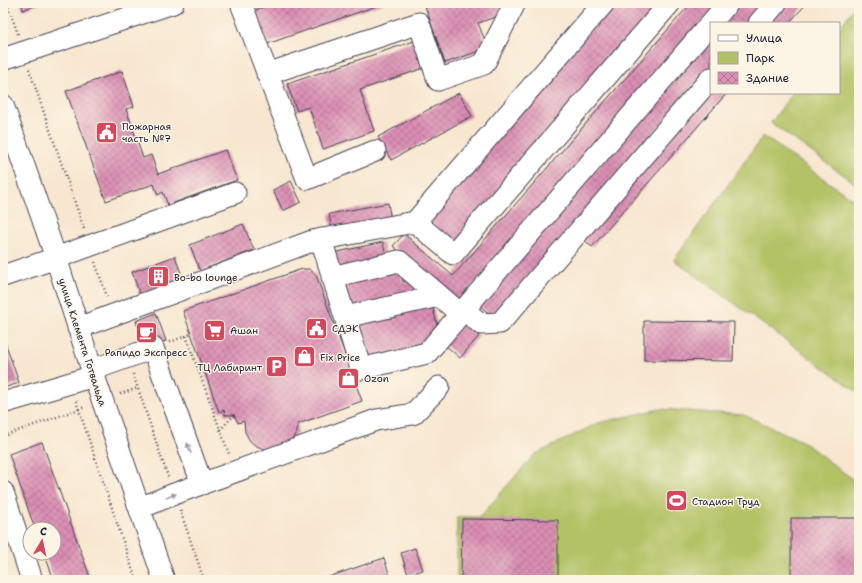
<svg xmlns="http://www.w3.org/2000/svg" width="862" height="583" font-family="'Shantell Sans',sans-serif">
  <defs>
    <pattern id="building-cross-hatch" width="8" height="8" patternUnits="userSpaceOnUse"><rect width="8" height="8" fill="#db8fb4"/><path d="M0 0l8 8M0 8l8-8" fill="none" stroke="#b17494"/></pattern>
  </defs>
  <rect width="100%" height="100%" fill="#fcf5e5"/>
  <filter id="ink" filterUnits="userSpaceOnUse"><feTurbulence type="fractalNoise" baseFrequency=".025" numOctaves="2"/><feDisplacementMap in="SourceGraphic" scale="8" xChannelSelector="R" yChannelSelector="G"/><feConvolveMatrix kernelMatrix="1 2 1 2 8 2 1 2 1" color-interpolation-filters="sRGB"/></filter>
  <filter id="wash" filterUnits="userSpaceOnUse"><feTurbulence type="fractalNoise" baseFrequency=".012" numOctaves="4" result="noise"/><feDisplacementMap in="SourceGraphic" scale="16" xChannelSelector="R" yChannelSelector="G"/><feGaussianBlur stdDeviation="0.9" result="paint"/><feColorMatrix in="noise" values="0 0 0 0 0 0 0 0 0 0 0 0 0 0 0 0 0 1.4 0 .05"/><feComposite in="paint" operator="in"/></filter>
  <g filter="url(#wash)">
    <rect width="100%" height="100%" fill="#f8e7d0"/>
    <!-- park -->
    <path fill="#b2c265" stroke="#6a7250" d="M 857,3 L 859,3 L 859,186 L 771,123 L 792,93 L 839,93 L 839,29 Z
      M 763,136 L 859,204 L 859,393 L 674,260 Z
      M 660,409 L 744,415 L 802,441 L 855,481 L 859,485 L 859,580 L 457,580 L 457,517 L 480,517 L 534,455 L 598,423 Z"/>
    <g id="blocks">
      <!-- building -->
      <path fill="url(#building-cross-hatch)" d="M 21,3 L 42,3 L 23,10 Z
        M 277,3 L 385,3 L 267,44 L 255,10 Z
        M 424,3 L 500,3 L 504,14 L 478,23 L 488,48 L 445,63 Z
        M 614,3 L 665,3 L 457,246 L 428,220 Z
        M 691,3 L 719,3 L 458,303 L 393,246 L 404,234 L 453,276 Z
        M 741,3 L 766,3 L 749,23 L 724,23 Z
        M 787,3 L 807,3 L 789,23 L 770,23 Z
        M 711,38 L 711,66 L 493,317 L 479,305 Z
        M 417,40 L 427,67 L 360,90 L 374,131 L 323,149 L 309,107 L 297,111 L 287,84 Z
        M 122,71 L 134,107 L 126,109 L 143,158 L 151,155 L 158,174 L 225,150 L 237,180 L 168,205 L 163,192 L 158,195 L 154,184 L 106,201 L 66,91 Z
        M 459,93 L 472,116 L 391,160 L 378,137 Z
        M 711,93 L 727,93 L 592,247 L 581,237 Z
        M 291,181 L 301,202 L 283,211 L 273,190 Z
        M 388,203 L 391,220 L 332,231 L 329,214 Z
        M 243,224 L 254,250 L 200,271 L 190,245 Z
        M 383,242 L 386,258 L 336,270 L 333,253 Z
        M 175,256 L 184,282 L 141,298 L 132,272 Z
        M 400,268 L 403,282 L 414,280 L 418,298 L 349,313 L 342,281 Z
        M 302,269 L 309,269 L 316,275 L 362,401 L 298,424 L 297,432 L 293,440 L 269,450 L 261,448 L 255,445 L 250,441 L 245,432 L 244,421 L 238,423 L 234,415 L 225,415 L 224,410 L 219,412 L 183,311 Z
        M 432,304 L 439,333 L 431,343 L 361,361 L 352,325 Z
        M 156,313 L 166,341 L 147,348 L 136,321 Z
        M 644,321 L 734,322 L 733,361 L 644,360 Z
        M 463,322 L 479,336 L 460,358 L 444,344 Z
        M 3,336 L 19,383 L 3,388 Z
        M 42,442 L 91,580 L 54,580 L 44,553 L 54,553 L 54,529 L 35,529 L 9,454 Z
        M 791,518 L 859,518 L 859,580 L 791,580 Z
        M 462,519 L 558,520 L 558,580 L 461,580 Z
        M 415,548 L 423,570 L 408,575 L 401,553 Z
        M 384,558 L 391,580 L 320,580 Z"/>
    </g>
  </g>
  <g filter="url(#ink)">
    <use href="#blocks" fill-opacity="0" stroke="#424051" stroke-width="1"/>
    <g fill="none" stroke-linecap="round" stroke-linejoin="round">
      <defs>
        <path id="minor" d="M 241,3 L 307,179 L 375,151
          M 711,23 L 462,312 L 469,314 L 481,324 L 500,323 L 711,78
          M 711,23 L 728,3
          M 759,23 L 776,3
          M 3,59 L 173,3
          M 267,74 L 419,23 L 438,80 L 484,64 L 515,3
          M 3,105 L 56,258 L 92,370 L 164,580
          M 415,222 L 453,254 L 670,3
          M 321,239 L 361,369 L 427,353 L 462,312 L 456,310 L 399,261 L 332,277
          M 3,276 L 56,258 L 235,193
          M 345,317 L 439,296
          M 78,328 L 312,241 L 415,222 L 604,3
          M 92,370 L 153,348 L 202,484
          M 3,403 L 94,376
          M 3,492 L 32,580
          M 140,508 L 174,494 L 376,420 L 413,414 L 439,387"/>
      </defs>
      <!-- minor casing -->
      <use href="#minor" stroke="#424051" stroke-width="23"/>
      <!-- path -->
      <path stroke="#424051" stroke-width="2.5" stroke-dasharray="1 3" stroke-linecap="butt" d="M 7,3 L 18,34
        M 29,69 L 84,229
        M 95,262 L 107,297
        M 186,336 L 229,454
        M 170,342 L 191,334
        M 133,374 L 168,477
        M 120,394 L 138,388
        M 76,401 L 136,580
        M 220,430 L 234,415
        M 3,436 L 85,407
        M 180,510 L 204,580"/>
      <!-- minor -->
      <use href="#minor" stroke="#fff" stroke-width="21"/>
    </g>
    <!-- one-way arrows -->
    <defs><path id="oneway-solid" d="M-6-.8H1V-3.2L6.5 0L1 3.2V.8H-6Z"/></defs>
    <g fill="#9c9ca7">
      <use href="#oneway-solid" transform="translate(189 448) rotate(-110)"/>
      <use href="#oneway-solid" transform="translate(171 496) rotate(-22)"/>
    </g>
  </g>
  <!-- icons -->
  <defs>
    <symbol id="civic-square" viewBox="-11 -11 22 22"><rect x="-9" y="-9" width="18" height="18" rx="4" fill="#d1495b" stroke="#fcf5e5"/><path d="M-.6-6.5H3V-4.5H.6V-3L4-1V1h2V6H-6V1h2V-1L-.6-3ZM-1.2 2.5V6h2.4V2.5Z" fill="#fff"/></symbol>
    <symbol id="building-square" viewBox="-11 -11 22 22"><rect x="-9" y="-9" width="18" height="18" rx="4" fill="#d1495b" stroke="#fcf5e5"/><path d="M-4-6H4V6H1V3H-1V6H-4ZM-2.5-4.3h1.7v1.8h-1.7ZM.8-4.3h1.7v1.8H.8ZM-2.5-1h1.7V.8h-1.7ZM.8-1h1.7V.8H.8Z" fill="#fff"/></symbol>
    <symbol id="supermarket-square" viewBox="-11 -11 22 22"><rect x="-9" y="-9" width="18" height="18" rx="4" fill="#d1495b" stroke="#fcf5e5"/><path d="M-6-5.5h2.5l.6 2H6L4.5 2H-2.5L-4.4-4H-6ZM-1.5 3.2a1.3 1.3 0 1 0 .1 0ZM3 3.2a1.3 1.3 0 1 0 .1 0Z" fill="#fff"/></symbol>
    <symbol id="cafe-square" viewBox="-11 -11 22 22"><rect x="-9" y="-9" width="18" height="18" rx="4" fill="#d1495b" stroke="#fcf5e5"/><path d="M-5.5-4.5H6V0H3Q3 3.5 0 3.5H-2.5Q-5.5 3.5-5.5 0ZM3-3.2v2h1.7v-2ZM-6 4.5H4V6H-6Z" fill="#fff"/></symbol>
    <symbol id="shop-square" viewBox="-11 -11 22 22"><rect x="-9" y="-9" width="18" height="18" rx="4" fill="#d1495b" stroke="#fcf5e5"/><path d="M-5-2.5h2.3a2.7 3.5 0 0 1 5.4 0H5L5.5 6h-11ZM-1.5-2.5h3a1.5 2.3 0 0 0-3 0Z" fill="#fff"/></symbol>
    <symbol id="parking-square" viewBox="-11 -11 22 22"><rect x="-9" y="-9" width="18" height="18" rx="4" fill="#d1495b" stroke="#fcf5e5"/><path d="M-3.5-5.5H1a3.5 3.5 0 0 1 0 7H-1V5.5H-3.5ZM-1-3.4V-.6H.8a1.4 1.4 0 0 0 0-2.8Z" fill="#fff"/></symbol>
    <symbol id="stadium-square" viewBox="-11 -11 22 22"><rect x="-9" y="-9" width="18" height="18" rx="4" fill="#d1495b" stroke="#fcf5e5"/><path d="M0-5a6.5 5 0 1 0 0 10a6.5 5 0 1 0 0-10ZM-3.5-1.8h7v3.6h-7Z" fill="#fff"/></symbol>
  </defs>
  <g fill-rule="evenodd">
    <use href="#civic-square" x="94" y="120" width="25" height="25"/>
    <use href="#building-square" x="146" y="264" width="25" height="25"/>
    <use href="#civic-square" x="304" y="316" width="25" height="25"/>
    <use href="#supermarket-square" x="202" y="318" width="25" height="25"/>
    <use href="#cafe-square" x="134" y="320" width="25" height="25"/>
    <use href="#shop-square" x="292" y="344" width="25" height="25"/>
    <use href="#parking-square" x="264" y="354" width="25" height="25"/>
    <use href="#shop-square" x="336" y="366" width="25" height="25"/>
    <use href="#stadium-square" x="664" y="488" width="25" height="25"/>
  </g>
  <g text-anchor="middle" stroke-width="3" stroke-linejoin="round" paint-order="stroke">
    <!-- poi labels -->
    <g font-size="10" fill="#22223b" stroke="#fcf5e5" text-anchor="start">
      <text x="122" y="130">Пожарная<tspan x="122" dy="12">часть №7</tspan></text>
      <text x="174" y="281">Bo-bo lounge</text>
      <text x="332" y="332">СДЭК</text>
      <text x="230" y="334">Ашан</text>
      <text x="146" y="356" text-anchor="middle">Рапидо Экспресс</text>
      <text x="320" y="361">Fix Price</text>
      <text x="262" y="371" text-anchor="end">ТЦ Лабиринт</text>
      <text x="364" y="382">Ozon</text>
      <text x="692" y="505">Стадион Труд</text>
    </g>
    <!-- street labels -->
    <g font-size="10" fill="#22223b" stroke="#fcf5e5">
      <text transform="translate(83 342) rotate(72)" y="4">улица Клемента Готвальда</text>
    </g>
  </g>
  <!-- margin -->
  <rect width="862" height="583" fill="none" stroke="#fcf5e5" stroke-width="16"/>
  <!-- legend -->
  <rect x="710" y="22" width="130" height="72" fill="#fcf5e5" stroke="#a5a1a1"/>
  <rect x="718" y="35" width="20" height="6" fill="#ffffff" stroke="#a5a1a1"/>
  <text x="746" y="42" font-size="12" fill="#22223b">Улица</text>
  <rect x="718" y="52" width="20" height="12" fill="#b2c265" stroke="#a5a1a1"/>
  <text x="746" y="62" font-size="12" fill="#22223b">Парк</text>
  <rect x="718" y="72" width="20" height="12" fill="url(#building-cross-hatch)" stroke="#a5a1a1"/>
  <text x="746" y="82" font-size="12" fill="#22223b">Здание</text>
  <!-- north arrow -->
  <g transform="translate(42 541) rotate(9)"><circle r="19" fill="#fcf5e5" stroke="#a5a1a1"/>
  <path d="M0-3L7 15L0 10L-7 15Z" fill="#d1495b"/>
  <text y="-6" font-size="11" font-weight="bold" text-anchor="middle" fill="#22223b">С</text>
  </g>
</svg>
